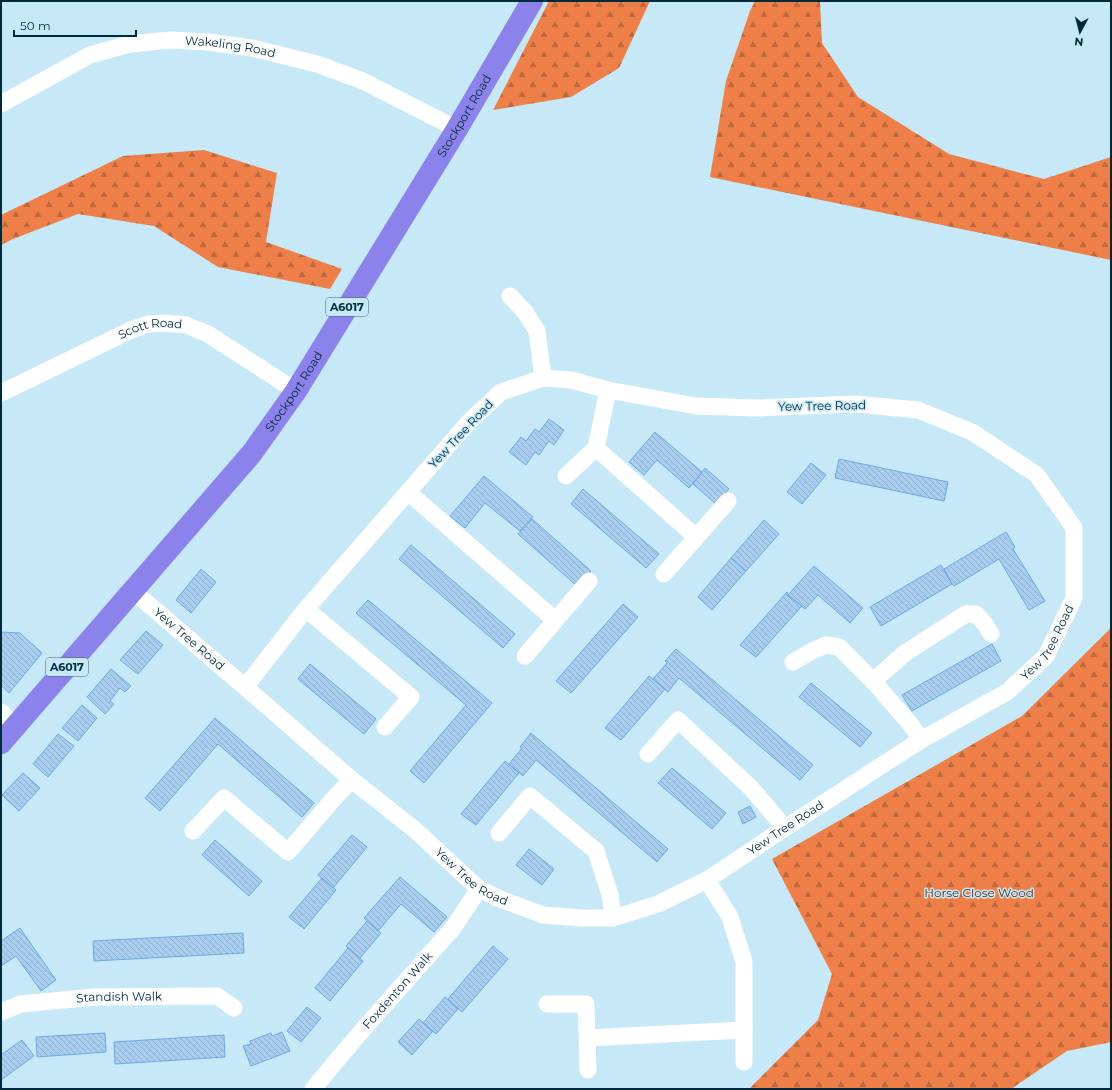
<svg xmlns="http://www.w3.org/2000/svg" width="1112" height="1090" font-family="Montserrat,sans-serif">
  <defs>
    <pattern id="forest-firs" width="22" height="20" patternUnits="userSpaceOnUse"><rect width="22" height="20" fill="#ee7f48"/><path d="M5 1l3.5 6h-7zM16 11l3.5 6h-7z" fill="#be683d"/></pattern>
    <pattern id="building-back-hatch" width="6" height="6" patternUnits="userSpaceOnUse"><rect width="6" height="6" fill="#a8cdee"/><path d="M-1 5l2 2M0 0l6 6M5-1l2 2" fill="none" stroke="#8fb0cd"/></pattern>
  </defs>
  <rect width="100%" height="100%" fill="#c6e8f7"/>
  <!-- forest -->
  <path fill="url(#forest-firs)" d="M 549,1 L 650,1 L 619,68 L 571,97 L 493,110 Z
    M 755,1 L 820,1 L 822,43 L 858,97 L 949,154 L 1044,179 L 1111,157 L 1111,260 L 710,177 L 726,81 L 750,11 Z
    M 204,150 L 277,173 L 266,242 L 342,269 L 330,289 L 218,267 L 154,226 L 78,214 L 13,239 L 1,245 L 1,215 L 123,156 Z
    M 1111,628 L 1111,1042 L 1067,1051 L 1011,1089 L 749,1089 L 818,1020 L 832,974 L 772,859 L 1022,716 Z"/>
  <!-- building -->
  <path fill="url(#building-back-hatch)" stroke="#6aaae1" d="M 549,419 L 564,430 L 554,445 L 549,441 L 539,455 L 535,452 L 526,465 L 509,452 L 521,437 L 526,441 L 535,429 L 539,432 Z
    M 655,432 L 702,472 L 689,488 L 657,460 L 644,475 L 629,462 Z
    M 839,459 L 948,482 L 944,501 L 835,478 Z
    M 811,463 L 826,475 L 802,504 L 787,492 Z
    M 705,468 L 729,489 L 716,504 L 693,484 Z
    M 484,476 L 533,517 L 520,531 L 485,503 L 465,528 L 450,516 Z
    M 583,489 L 659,554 L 646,568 L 571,504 Z
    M 532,519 L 591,571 L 577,586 L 518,534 Z
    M 764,520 L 779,534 L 746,571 L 731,558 Z
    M 1006,532 L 1015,547 L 1013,549 L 1045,601 L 1029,610 L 999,559 L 954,586 L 952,584 L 944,569 Z
    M 411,545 L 515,634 L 503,648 L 399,559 Z
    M 731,558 L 746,571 L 712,610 L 698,597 Z
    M 941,565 L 952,584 L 881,626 L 870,607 Z
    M 814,566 L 863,608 L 850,623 L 818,595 L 805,609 L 788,595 Z
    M 201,569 L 216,582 L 191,613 L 176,600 Z
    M 787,592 L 788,595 L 802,606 L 756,657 L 740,645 Z
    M 368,600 L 492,703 L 424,783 L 410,771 L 466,705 L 356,613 Z
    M 623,604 L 638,617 L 571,693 L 556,681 Z
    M 146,631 L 163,645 L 138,674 L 120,660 Z
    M 1,632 L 20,633 L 42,653 L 9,693 L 1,685 Z
    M 992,644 L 1001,661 L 912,711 L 902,695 Z
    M 676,649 L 813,765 L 800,780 L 679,678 L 668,692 L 653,679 L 667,663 L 665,661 Z
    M 310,664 L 376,719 L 364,734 L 298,679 Z
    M 111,669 L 131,686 L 125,692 L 120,688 L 110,701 L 114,704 L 105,714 L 87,697 Z
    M 649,676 L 665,689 L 621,740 L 605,728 Z
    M 811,683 L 872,733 L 860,747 L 799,697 Z
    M 82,705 L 97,718 L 78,741 L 62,728 Z
    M 215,718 L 314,803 L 302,817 L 218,744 L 160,811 L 145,798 Z
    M 531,733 L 668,849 L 657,862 L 536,760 L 523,776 L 509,764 L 522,748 L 520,747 Z
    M 58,734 L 74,746 L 48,777 L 33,764 Z
    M 505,761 L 519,773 L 476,825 L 461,814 Z
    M 672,768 L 726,813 L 712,829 L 658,783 Z
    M 23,773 L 40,788 L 19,811 L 2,795 Z
    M 750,806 L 756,817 L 743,824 L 738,812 Z
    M 352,835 L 367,847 L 333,888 L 318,875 Z
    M 215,840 L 262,881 L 249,896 L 202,855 Z
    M 529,849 L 554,869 L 542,885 L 516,865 Z
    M 400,877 L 447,917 L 434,932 L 401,904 L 378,931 L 364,918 Z
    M 322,878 L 336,890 L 304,929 L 289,917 Z
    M 367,921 L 381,933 L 360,958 L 346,946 Z
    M 20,928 L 56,980 L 41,991 L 16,956 L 1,966 L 1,941 Z
    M 243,933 L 244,953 L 94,961 L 93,941 Z
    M 493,946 L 508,959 L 462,1012 L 448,999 Z
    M 348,948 L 363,961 L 330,1001 L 315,988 Z
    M 445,997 L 458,1009 L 436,1034 L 423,1023 Z
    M 307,1007 L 321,1018 L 301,1042 L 287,1031 Z
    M 419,1019 L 433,1031 L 412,1055 L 398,1042 Z
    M 282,1032 L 290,1051 L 251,1066 L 243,1046 L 251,1044 L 250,1041 L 271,1033 L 272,1036 Z
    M 105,1033 L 106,1052 L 37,1057 L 36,1037 Z
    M 224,1035 L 225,1057 L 115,1064 L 114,1042 Z
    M 22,1040 L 34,1056 L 1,1080 L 1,1055 Z"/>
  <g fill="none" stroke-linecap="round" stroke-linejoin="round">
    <!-- minor -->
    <g stroke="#fff" stroke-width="17">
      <path id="s1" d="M 1,104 L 90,55 L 130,44 L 171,40 L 209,42 L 252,48 L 317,64 L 363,81 L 457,129"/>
      <path d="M 510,296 L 525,312 L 537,331 L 543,378"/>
      <path d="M 608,390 L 596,448 L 696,537"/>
      <path id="s2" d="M 1,393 L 133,329 L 149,324 L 165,323 L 186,325 L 208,334 L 296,391"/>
      <path d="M 566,476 L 596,448"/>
      <path d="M 408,492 L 555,620"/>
      <path d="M 664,574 L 728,501"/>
      <path id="s3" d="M 133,591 L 245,687 L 352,780 L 414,829 L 479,889 L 500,899 L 543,915 L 582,918 L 613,918 L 658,904 L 707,880 L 785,828 L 921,740 L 1007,692 L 1046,656 L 1074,598 L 1074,528 L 1037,475 L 972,432 L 918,410 L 856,404 L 756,408 L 696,406 L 608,390 L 571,380 L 543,378 L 501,392 L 468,423 L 306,609 L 245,687"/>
      <path d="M 306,609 L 411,697 L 385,727"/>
      <path d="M 525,656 L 589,581"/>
      <path d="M 793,662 L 812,651 L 826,645 L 839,647 L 873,681 L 911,725 L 921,740"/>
      <path d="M 873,681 L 905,653 L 966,614 L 976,614 L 985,624 L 991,634"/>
      <path d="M 1,712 L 16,726"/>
      <path d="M 648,754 L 678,720 L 751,788 L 785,828"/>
      <path d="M 193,831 L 224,798 L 288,852 L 336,796 L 352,780"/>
      <path d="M 499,833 L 530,796 L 596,851 L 610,895 L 613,918"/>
      <path d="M 547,1004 L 586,1004 L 588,1070"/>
      <path id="s4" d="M 1,1012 L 21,1004 L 95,997 L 217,996 L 234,1008"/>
      <path d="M 587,1038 L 744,1030 L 744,962 L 730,917 L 707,880"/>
      <path d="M 744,1062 L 744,1030"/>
      <path id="s5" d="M 313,1089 L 359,1034 L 453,928 L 479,889"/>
    </g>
    <!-- highway -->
    <path stroke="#8c82eb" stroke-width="22" id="s6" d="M 1,743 L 252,453 L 296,391 L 457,129 L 532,1"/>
  </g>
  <g text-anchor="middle" stroke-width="3" stroke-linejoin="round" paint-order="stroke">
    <!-- shield labels -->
    <g fill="#c6e8f7" stroke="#3b6372" stroke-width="1">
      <rect x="326" y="298" width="42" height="18" rx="3"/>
      <rect x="46" y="658" width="42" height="18" rx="3"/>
    </g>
    <g font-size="11" font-weight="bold" fill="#002a39">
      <text x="347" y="311">A6017</text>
      <text x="67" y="671">A6017</text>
    </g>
    <!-- street labels -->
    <g font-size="12" fill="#002a39" stroke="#c6e8f7">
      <text dy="4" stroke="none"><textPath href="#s1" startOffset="244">Wakeling Road</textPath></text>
      <text dy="4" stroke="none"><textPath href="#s6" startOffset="782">Stockport Road</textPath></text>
      <text dy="4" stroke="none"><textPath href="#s2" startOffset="164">Scott Road</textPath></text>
      <text dy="4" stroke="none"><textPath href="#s6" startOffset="458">Stockport Road</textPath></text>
      <text transform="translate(822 406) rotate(-1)" y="4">Yew Tree Road</text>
      <text transform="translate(461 434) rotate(-47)" y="4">Yew Tree Road</text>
      <text dy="4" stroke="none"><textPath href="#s3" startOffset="74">Yew Tree Road</textPath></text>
      <text dy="4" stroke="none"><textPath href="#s3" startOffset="1117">Yew Tree Road</textPath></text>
      <text dy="4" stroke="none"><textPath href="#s3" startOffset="792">Yew Tree Road</textPath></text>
      <text dy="4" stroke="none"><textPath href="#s3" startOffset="444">Yew Tree Road</textPath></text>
      <text dy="4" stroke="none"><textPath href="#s5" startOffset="130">Foxdenton Walk</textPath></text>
      <text dy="4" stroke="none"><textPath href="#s4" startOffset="120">Standish Walk</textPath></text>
    </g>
    <!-- park labels -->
    <g font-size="12" fill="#572b15" stroke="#c6e8f7">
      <text x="979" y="897">Horse Close Wood</text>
    </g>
  </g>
  <!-- border -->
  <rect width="1112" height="1090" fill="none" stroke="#002a39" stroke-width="4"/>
  <!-- north arrow -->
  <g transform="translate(1080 32) rotate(187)" stroke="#c6e8f7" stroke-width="3" paint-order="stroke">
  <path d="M0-3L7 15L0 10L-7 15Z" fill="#002a39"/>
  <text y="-6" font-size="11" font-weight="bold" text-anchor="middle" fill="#002a39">N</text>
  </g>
  <!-- scale -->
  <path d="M14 30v6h122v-6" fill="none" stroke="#002a39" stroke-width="2"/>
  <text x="20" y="30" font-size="12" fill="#002a39" stroke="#c6e8f7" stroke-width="3" paint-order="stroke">50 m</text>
</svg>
